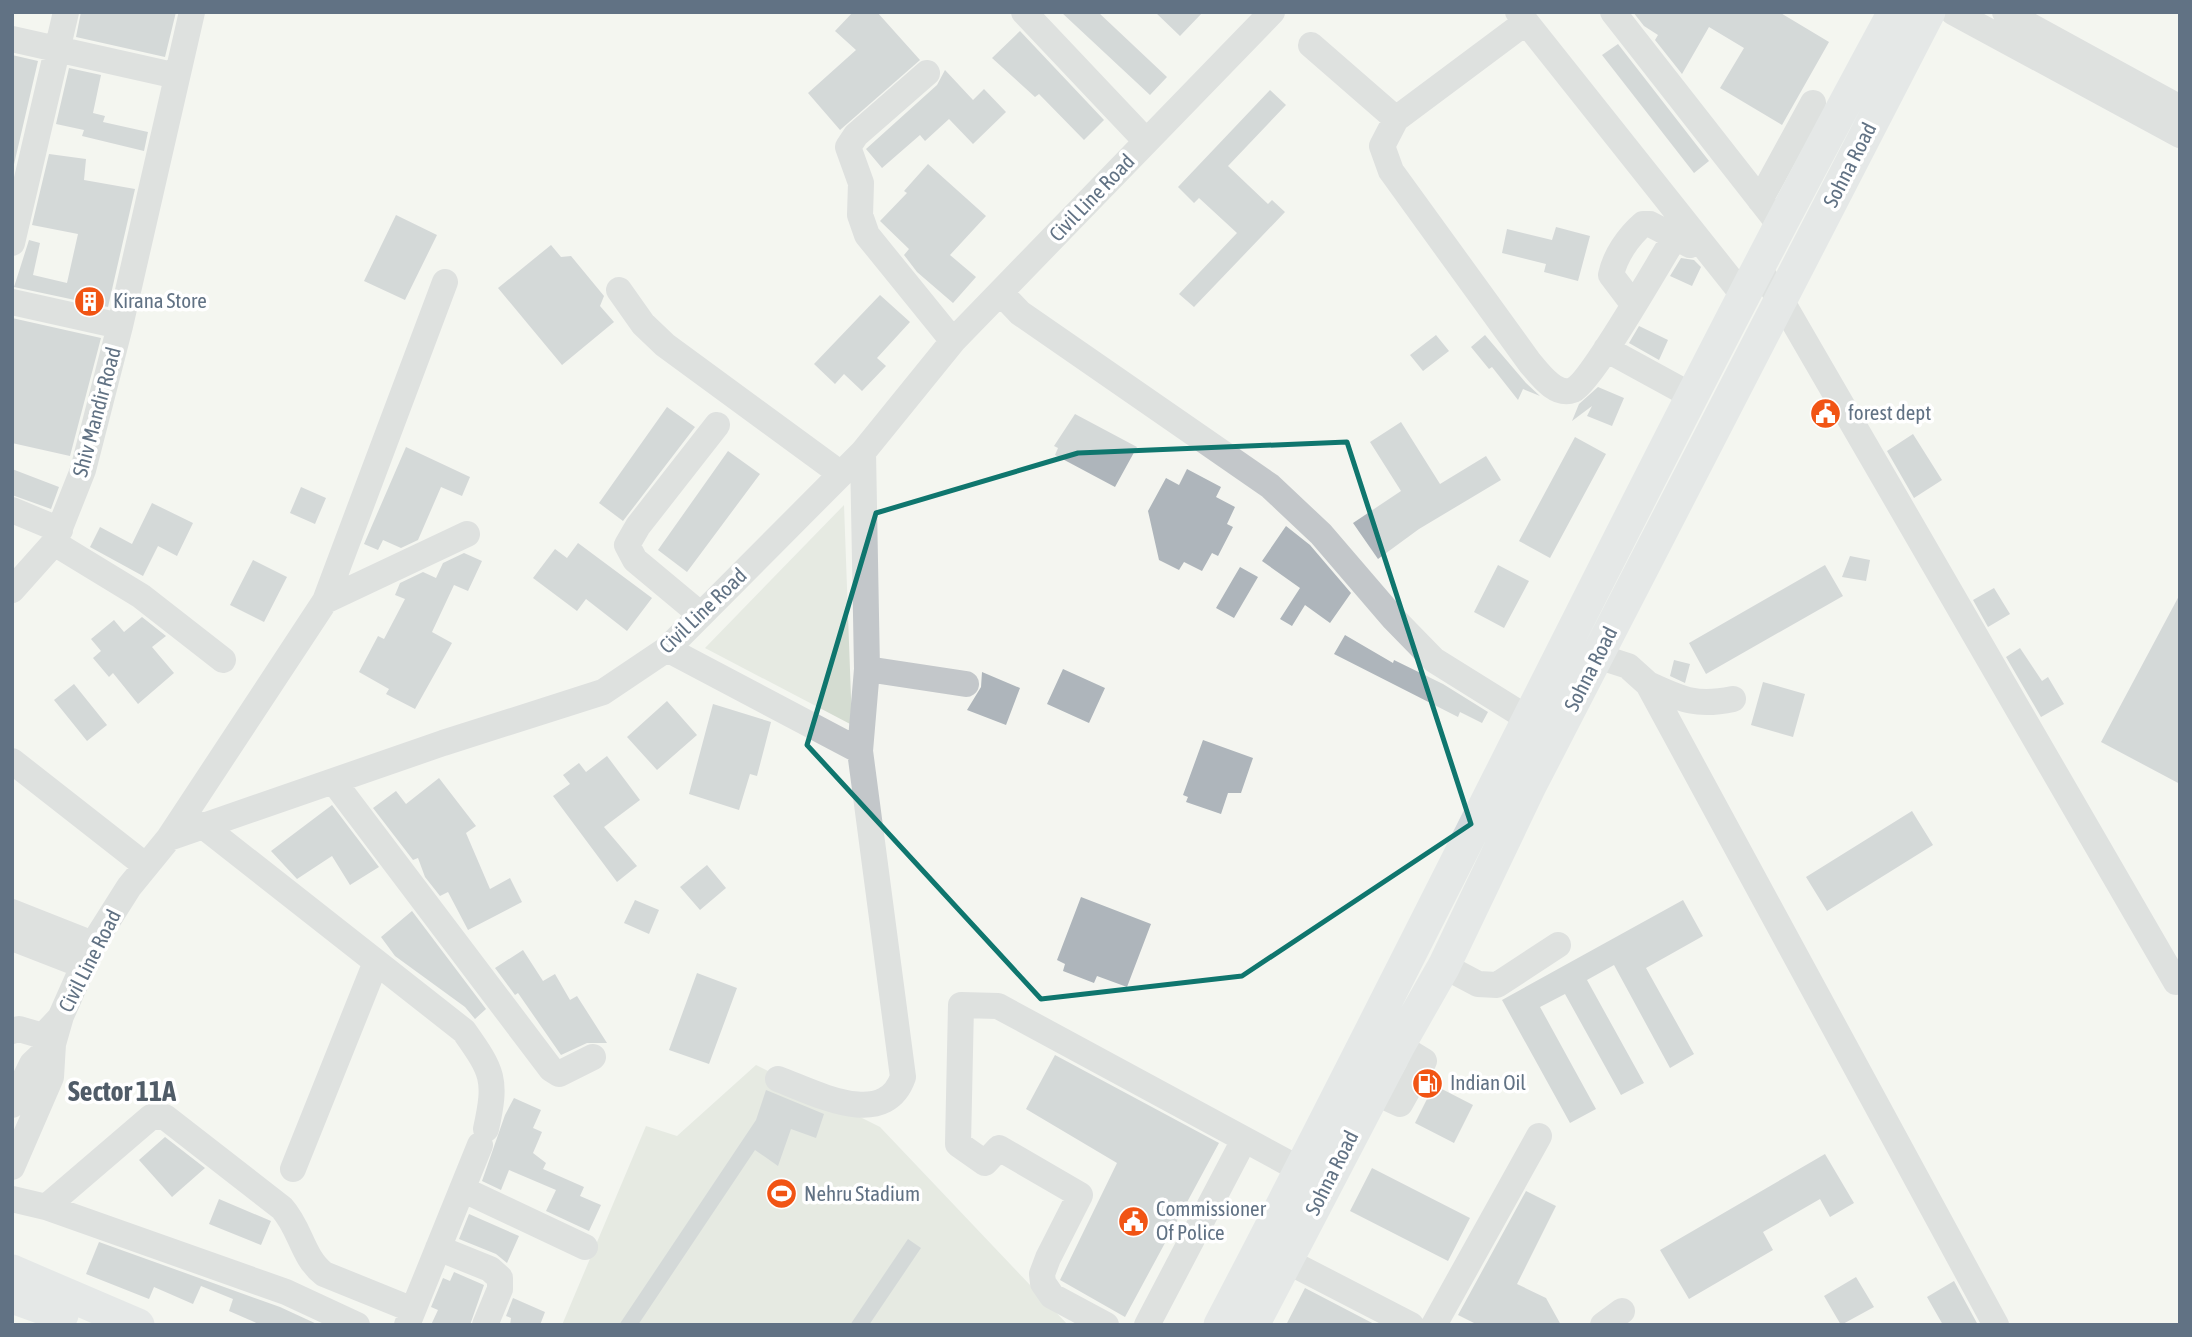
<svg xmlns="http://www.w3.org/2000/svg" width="2192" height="1337" font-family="'Asap Condensed',sans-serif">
  <rect width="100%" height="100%" fill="#f4f5f0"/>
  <!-- green -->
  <path fill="#d4dcd1" d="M 844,505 L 852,725 L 705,648 Z
    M 756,1065 L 880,1127 L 1068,1325 L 562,1325 L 646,1126 L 677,1136 Z"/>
  <!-- building -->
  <path fill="#aeb5bb" d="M 81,12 L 176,12 L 165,57 L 76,37 Z
    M 853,12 L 877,12 L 920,60 L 840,130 L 808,93 L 856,50 L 835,31 Z
    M 1061,12 L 1098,12 L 1167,77 L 1150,95 Z
    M 1155,12 L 1203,12 L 1180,36 Z
    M 1633,12 L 1779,12 L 1829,42 L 1782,125 L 1720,88 L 1744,48 L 1709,27 L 1682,74 L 1655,40 L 1658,35 L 1644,26 Z
    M 1020,31 L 1104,120 L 1084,140 L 1039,94 L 1035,97 L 992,58 Z
    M 1618,44 L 1709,161 L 1694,173 L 1602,55 Z
    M 12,55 L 38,61 L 12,173 Z
    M 69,68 L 101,75 L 93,113 L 105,116 L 103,122 L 148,132 L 144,151 L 82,136 L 84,130 L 56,124 Z
    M 945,70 L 973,100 L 984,89 L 1006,112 L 973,144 L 949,119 L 925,141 L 920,135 L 882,168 L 866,149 L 937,85 Z
    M 1270,90 L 1286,105 L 1228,166 L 1268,204 L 1272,200 L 1285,212 L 1194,307 L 1179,294 L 1237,233 L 1199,198 L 1194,203 L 1178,187 Z
    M 49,154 L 86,159 L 84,180 L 135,189 L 108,307 L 14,287 L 29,240 L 40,243 L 33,275 L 67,283 L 78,234 L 32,225 Z
    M 928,164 L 986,216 L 950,255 L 976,277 L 953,303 L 917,272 L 904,255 L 909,249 L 880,221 L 907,193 L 904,191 Z
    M 396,215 L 437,235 L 405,300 L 364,281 Z
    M 1556,227 L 1590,236 L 1578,281 L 1544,272 L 1546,264 L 1502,253 L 1507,229 L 1552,240 Z
    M 551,245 L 561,257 L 571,256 L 604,296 L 600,306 L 614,322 L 562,365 L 498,288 Z
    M 1681,258 L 1694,260 L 1701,267 L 1692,286 L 1670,276 Z
    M 880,295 L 910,322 L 877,358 L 886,366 L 862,391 L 844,374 L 835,384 L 814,364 Z
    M 12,318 L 101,338 L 70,456 L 12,443 Z
    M 1639,326 L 1668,340 L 1659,360 L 1629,343 Z
    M 1436,335 L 1449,351 L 1423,371 L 1410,355 Z
    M 1485,335 L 1526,383 L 1540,396 L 1523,389 L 1518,400 L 1492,367 L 1489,369 L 1471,347 Z
    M 1598,387 L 1624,398 L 1612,426 L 1587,416 L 1592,406 L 1572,421 L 1579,404 Z
    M 667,407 L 695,427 L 623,521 L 599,503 Z
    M 1075,414 L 1137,447 L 1115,487 L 1055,455 L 1058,448 L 1054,446 Z
    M 1401,422 L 1440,484 L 1486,456 L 1501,480 L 1419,529 L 1378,559 L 1353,523 L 1401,491 L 1370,442 Z
    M 1913,434 L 1942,480 L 1914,498 L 1887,451 Z
    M 1575,437 L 1606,454 L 1550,558 L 1519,541 Z
    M 406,447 L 470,477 L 462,496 L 441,487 L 418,540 L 401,548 L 383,540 L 378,550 L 364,544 Z
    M 728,451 L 760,474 L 687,572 L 658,550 Z
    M 12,469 L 59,487 L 51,509 L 12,495 Z
    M 1187,469 L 1221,487 L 1216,497 L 1235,507 L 1227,524 L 1233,527 L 1218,556 L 1212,553 L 1202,571 L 1184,562 L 1179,570 L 1159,560 L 1148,511 L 1166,478 L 1179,485 Z
    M 301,487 L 326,498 L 315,524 L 290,513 Z
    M 152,503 L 193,523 L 177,556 L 158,546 L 143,576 L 90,547 L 100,527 L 132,544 Z
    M 1286,526 L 1310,545 L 1351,593 L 1330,623 L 1305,605 L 1292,626 L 1280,619 L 1300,588 L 1262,561 Z
    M 578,543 L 652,598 L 627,631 L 586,599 L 577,611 L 533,578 L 555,549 L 567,558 Z
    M 464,553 L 482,561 L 468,591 L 454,585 L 432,632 L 452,643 L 415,709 L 386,694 L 389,689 L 359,672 L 378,636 L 384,639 L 405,599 L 395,595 L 400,583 L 423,572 L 436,578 L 443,563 Z
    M 1850,556 L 1870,560 L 1866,581 L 1842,577 Z
    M 253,560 L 287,577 L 264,622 L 230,605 Z
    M 1498,565 L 1529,581 L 1504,628 L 1474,612 Z
    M 1825,565 L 1843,596 L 1706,674 L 1689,643 Z
    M 1240,567 L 1258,577 L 1234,618 L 1216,608 Z
    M 1994,588 L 2010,614 L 1988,627 L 1973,600 Z
    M 2180,594 L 2180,784 L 2101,742 Z
    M 142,617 L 166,636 L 152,647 L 174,673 L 138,704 L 113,673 L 109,677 L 93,658 L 101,651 L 91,639 L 114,620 L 124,632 Z
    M 1345,635 L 1393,663 L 1394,660 L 1443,684 L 1488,712 L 1482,723 L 1460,712 L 1458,717 L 1334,654 Z
    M 2020,648 L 2042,681 L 2048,677 L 2064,704 L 2041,717 L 2006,657 Z
    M 1674,660 L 1690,664 L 1685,683 L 1670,676 Z
    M 1063,669 L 1105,688 L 1089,723 L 1047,704 Z
    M 982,672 L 1020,688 L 1006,725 L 967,710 L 981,687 Z
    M 1763,682 L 1805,694 L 1793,737 L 1751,725 Z
    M 74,684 L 107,725 L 87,741 L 54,700 Z
    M 667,701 L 697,735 L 657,770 L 627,737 Z
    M 713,704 L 771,722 L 757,776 L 750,774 L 739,810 L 689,794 Z
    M 1203,740 L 1253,758 L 1241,793 L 1228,793 L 1221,814 L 1186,802 L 1188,797 L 1183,795 Z
    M 607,756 L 640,800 L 604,827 L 637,866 L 617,882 L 553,796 L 570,784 L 563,775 L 579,763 L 586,772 Z
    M 439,778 L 476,826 L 466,833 L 490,889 L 510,878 L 522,902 L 468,930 L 448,892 L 440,896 L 425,877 L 418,858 L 413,860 L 373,808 L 396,791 L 406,804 Z
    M 332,805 L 379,867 L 350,885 L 332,856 L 297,879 L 271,851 Z
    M 1912,811 L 1933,845 L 1827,911 L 1806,877 Z
    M 707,865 L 726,888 L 700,910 L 680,887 Z
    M 1081,897 L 1151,924 L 1127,987 L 1097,976 L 1094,983 L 1063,971 L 1065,964 L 1057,960 Z
    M 635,900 L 659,910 L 649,934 L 624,923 Z
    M 1683,900 L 1703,936 L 1646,968 L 1694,1054 L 1670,1068 L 1614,965 L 1587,980 L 1644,1083 L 1621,1095 L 1565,994 L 1540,1007 L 1596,1109 L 1570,1123 L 1502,1000 Z
    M 412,911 L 486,1009 L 475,1019 L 465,1007 L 395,956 L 381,937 Z
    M 523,950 L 543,981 L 555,974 L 570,1000 L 577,996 L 607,1043 L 587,1043 L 561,1055 L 518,993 L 515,995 L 495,968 Z
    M 697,973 L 737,988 L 709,1064 L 669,1050 Z
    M 1055,1055 L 1219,1143 L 1125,1317 L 1060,1280 L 1117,1163 L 1026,1109 Z
    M 1434,1085 L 1473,1105 L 1454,1143 L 1415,1123 Z
    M 766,1090 L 824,1114 L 816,1138 L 791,1129 L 778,1166 L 755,1150 L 638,1325 L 619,1325 L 756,1120 Z
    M 514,1098 L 541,1110 L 533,1128 L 542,1132 L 533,1153 L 546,1163 L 543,1169 L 584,1187 L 580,1196 L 601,1205 L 589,1231 L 546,1211 L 556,1190 L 509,1170 L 501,1190 L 482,1181 L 505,1115 Z
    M 165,1137 L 205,1168 L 172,1197 L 139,1160 Z
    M 1825,1154 L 1854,1203 L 1830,1217 L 1820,1199 L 1763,1232 L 1773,1250 L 1689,1299 L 1660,1250 Z
    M 1372,1168 L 1470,1218 L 1448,1261 L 1350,1211 Z
    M 1526,1191 L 1556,1206 L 1517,1284 L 1546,1298 L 1561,1325 L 1478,1325 L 1458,1315 Z
    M 219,1199 L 271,1221 L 261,1245 L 209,1224 Z
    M 469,1214 L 519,1236 L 507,1263 L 496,1254 L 459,1239 Z
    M 908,1239 L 921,1248 L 869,1325 L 850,1325 Z
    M 99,1242 L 280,1307 L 319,1325 L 261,1325 L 229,1311 L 233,1299 L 201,1286 L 193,1304 L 154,1287 L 149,1299 L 86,1274 Z
    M 454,1272 L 484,1285 L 470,1325 L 431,1325 L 438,1310 L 431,1307 L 443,1278 L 450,1281 Z
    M 1856,1277 L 1874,1307 L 1841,1325 L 1824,1296 Z
    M 1954,1281 L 1978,1325 L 1943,1325 L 1927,1297 Z
    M 1305,1288 L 1376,1325 L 1286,1325 Z
    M 513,1298 L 545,1312 L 540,1325 L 510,1325 L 511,1318 L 506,1316 Z"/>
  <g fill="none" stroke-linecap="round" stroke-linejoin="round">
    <!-- minor -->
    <path stroke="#c3c7ca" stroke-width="26" d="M 1024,12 L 1146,141
      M 1518,12 L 1743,295
      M 1613,12 L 1779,224
      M 1953,12 L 2180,135
      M 2005,12 L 2180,108
      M 1526,22 L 1396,119 L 1382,146 L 1391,171 L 1530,363 C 1539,373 1555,397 1573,390 C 1592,381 1659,262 1675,237
      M 12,39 L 177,76
      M 1311,45 L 1396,119
      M 927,73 L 856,135 L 848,147 L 861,183 L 860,215 L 867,235 L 953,341
      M 1760,200 L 1813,103
      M 12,243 L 66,12
      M 1757,267 L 1781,300 L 2176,982
      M 619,290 L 643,324 L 665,345 L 841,474
      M 1001,293 L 1020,313 L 1270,486 L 1321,534 L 1394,619 L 1434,660 L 1527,718
      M 12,302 L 120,326
      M 1633,304 L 1611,275 C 1615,256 1628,237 1643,224 L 1650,224 L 1690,245
      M 1606,349 L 1692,396
      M 12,510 L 60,530
      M 54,543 L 141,596 L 223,660
      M 12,590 L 54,543 L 83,470 L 120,326 L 192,12
      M 325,601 L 467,534
      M 701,615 L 635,560 L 627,545 L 638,526 L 717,425
      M 667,649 L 860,751
      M 1597,656 L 1628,666 L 1648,684 L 1996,1325
      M 867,669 L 966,684
      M 1648,684 C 1681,699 1695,707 1733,699
      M 12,761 L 146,866
      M 334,782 L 551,1069 L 559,1074 L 593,1057
      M 202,825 L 464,1031 C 493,1072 497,1079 486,1129
      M 169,838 L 325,601 L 445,282
      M 12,912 L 93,944
      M 12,938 L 84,966
      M 1444,966 L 1478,984 L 1497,985 L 1558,945
      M 12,1031 L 19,1029 L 43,1036 L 60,1018
      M 778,1079 C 814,1092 884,1131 903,1077 L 860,751 L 867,669 L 863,452
      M 1359,1085 L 1400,1104 L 1424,1061 L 1383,1036
      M 12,1105 L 32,1064 L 53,1044
      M 12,1167 L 51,1077 L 53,1044 L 61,1016 L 93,944 L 129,887 L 169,838 L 443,743 L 603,692 L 667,649 L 863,452 L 953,341 L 1272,12
      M 293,1169 L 376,962
      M 462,1189 L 585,1247
      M 12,1199 L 46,1207 L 286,1292 L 357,1325
      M 46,1207 L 151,1117 L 165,1117 L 282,1208 C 301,1229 302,1257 324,1274 L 413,1310
      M 438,1248 L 490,1269 L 500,1278 L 500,1289 L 485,1325
      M 1287,1261 L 1411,1325
      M 407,1325 L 480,1145
      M 1106,1325 L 1052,1296 L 1043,1283 L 1042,1274 L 1048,1258 L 1080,1195 L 999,1148 L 985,1163 L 958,1144 L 961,1005 L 998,1006 L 1301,1170
      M 1147,1325 L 1244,1140
      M 1434,1325 L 1539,1136
      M 1603,1325 L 1622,1311"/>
    <!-- major -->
    <path stroke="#d2d8dc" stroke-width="33" d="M 12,1271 L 138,1325
      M 12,1297 L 62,1315
      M 1220,1325 C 1448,889 1659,445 1894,12
      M 1253,1325 L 1399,1045 L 1444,966 L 1530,786 L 1929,12"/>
  </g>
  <!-- marked area -->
  <path d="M0 0H2192V1337H0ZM 1347,442 L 1471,824 L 1242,976 L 1041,999 L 807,745 L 876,513 L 1078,453 Z" fill="#f4f5f0" fill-opacity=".55" fill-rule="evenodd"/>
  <path fill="none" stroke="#0f766e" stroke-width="5" stroke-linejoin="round" d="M 1347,442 L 1471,824 L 1242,976 L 1041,999 L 807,745 L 876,513 L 1078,453 Z"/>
  <!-- icons -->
  <defs>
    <symbol id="building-disc" viewBox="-11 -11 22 22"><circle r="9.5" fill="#f15414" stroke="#fff"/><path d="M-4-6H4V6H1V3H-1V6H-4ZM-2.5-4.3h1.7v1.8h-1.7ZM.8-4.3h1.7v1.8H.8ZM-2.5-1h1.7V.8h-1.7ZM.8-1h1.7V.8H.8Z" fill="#fff"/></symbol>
    <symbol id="civic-disc" viewBox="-11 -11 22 22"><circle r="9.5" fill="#f15414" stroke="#fff"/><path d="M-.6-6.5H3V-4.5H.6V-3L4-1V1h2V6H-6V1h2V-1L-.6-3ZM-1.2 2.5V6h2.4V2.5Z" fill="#fff"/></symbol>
    <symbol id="fuel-disc" viewBox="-11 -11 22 22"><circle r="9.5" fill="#f15414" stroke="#fff"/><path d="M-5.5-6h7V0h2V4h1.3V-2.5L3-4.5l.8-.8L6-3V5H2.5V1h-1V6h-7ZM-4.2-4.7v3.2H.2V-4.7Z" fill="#fff"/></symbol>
    <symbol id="stadium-disc" viewBox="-11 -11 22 22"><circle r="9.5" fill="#f15414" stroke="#fff"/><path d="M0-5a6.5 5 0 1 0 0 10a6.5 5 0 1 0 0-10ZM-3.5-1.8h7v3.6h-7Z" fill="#fff"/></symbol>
  </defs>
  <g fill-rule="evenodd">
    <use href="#building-disc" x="72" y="284" width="35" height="35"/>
    <use href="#civic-disc" x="1808" y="396" width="35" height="35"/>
    <use href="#fuel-disc" x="1410" y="1066" width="35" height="35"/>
    <use href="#stadium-disc" x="764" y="1176" width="35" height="35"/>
    <use href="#civic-disc" x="1116" y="1204" width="35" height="35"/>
  </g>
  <g text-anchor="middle" stroke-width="7" stroke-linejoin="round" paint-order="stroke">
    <!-- street labels -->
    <g font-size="21" fill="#617284" stroke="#fff">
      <text transform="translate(1850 165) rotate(-63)" y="7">Sohna Road</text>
      <text transform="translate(1092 198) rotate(-46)" y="7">Civil Line Road</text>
      <text transform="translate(97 412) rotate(-75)" y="7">Shiv Mandir Road</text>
      <text transform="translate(703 611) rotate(-44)" y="7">Civil Line Road</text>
      <text transform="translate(1591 669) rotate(-63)" y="7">Sohna Road</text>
      <text transform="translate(90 961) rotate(-63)" y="7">Civil Line Road</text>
      <text transform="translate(1332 1173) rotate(-63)" y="7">Sohna Road</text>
    </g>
    <!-- poi labels -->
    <g font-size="21" fill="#617284" stroke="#fff" text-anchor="start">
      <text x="113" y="308">Kirana Store</text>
      <text x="1848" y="420">forest dept</text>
      <text x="1450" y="1090">Indian Oil</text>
      <text x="804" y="1201">Nehru Stadium</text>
      <text x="1156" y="1216">Commissioner<tspan x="1156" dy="24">Of Police</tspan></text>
    </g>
    <!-- district labels -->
    <g font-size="28" font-weight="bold" fill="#505c68" stroke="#fff">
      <text x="122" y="1101">Sector 11A</text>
    </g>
  </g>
  <!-- border -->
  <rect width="2192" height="1337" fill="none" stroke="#617284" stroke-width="28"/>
</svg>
